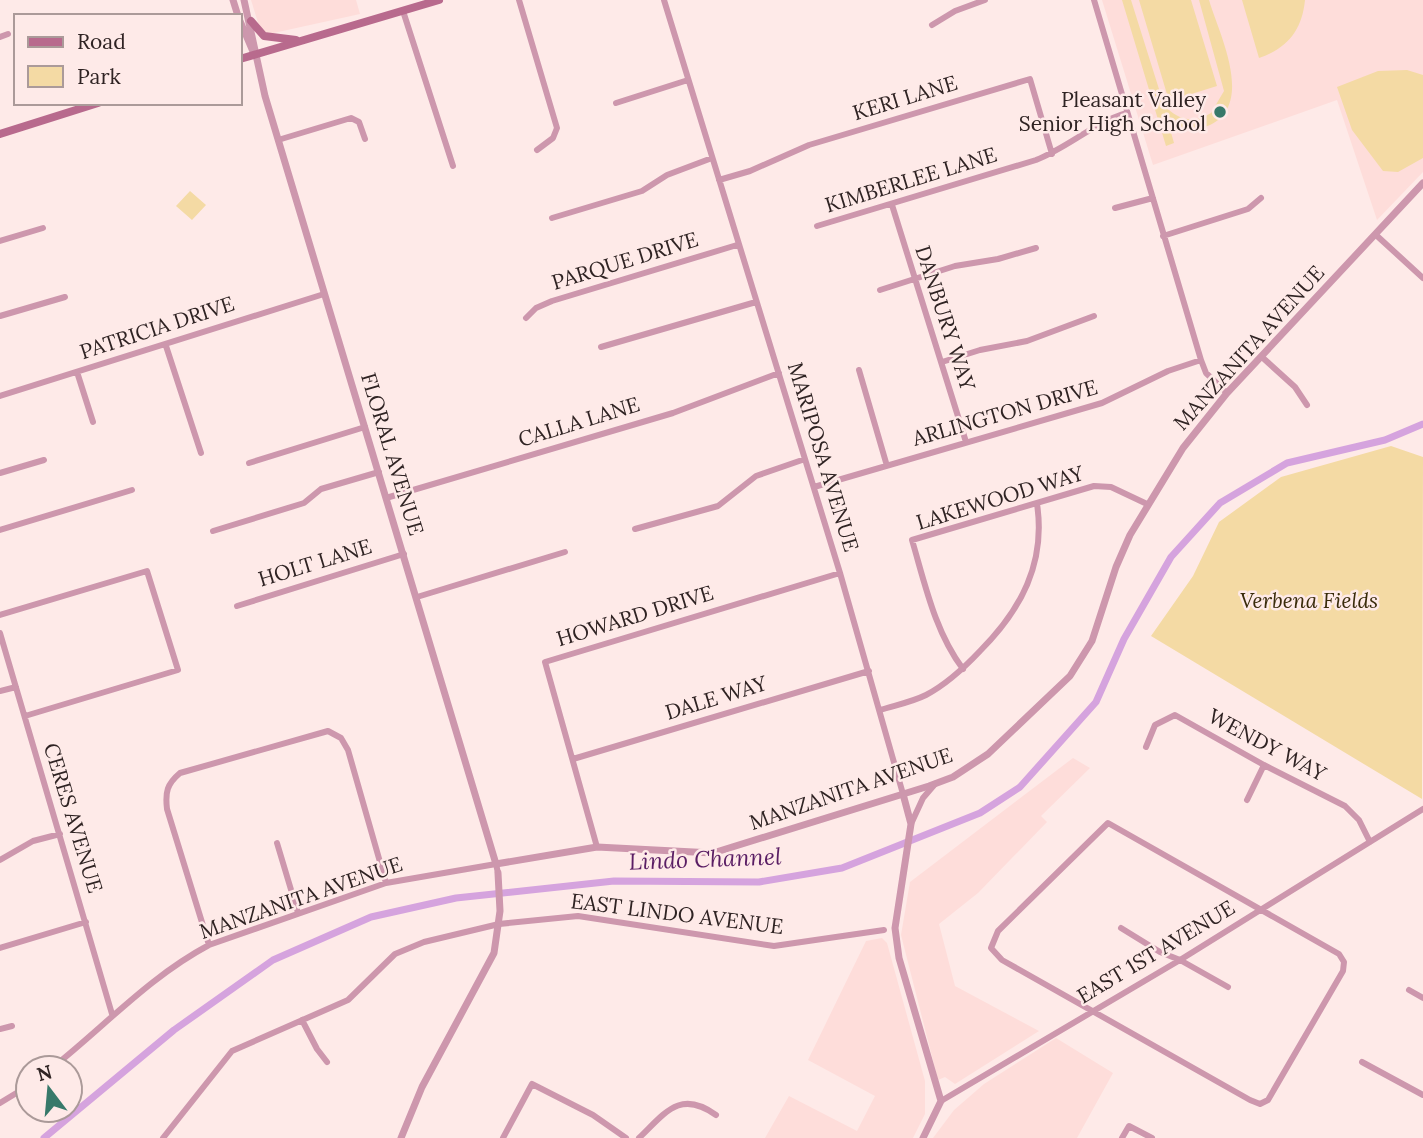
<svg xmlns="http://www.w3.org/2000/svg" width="1423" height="1138" font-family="Lora,serif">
  <rect width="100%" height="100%" fill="#feeae8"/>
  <!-- built -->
  <path fill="#feddda" d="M 251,0 L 356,0 L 360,14 L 269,34 L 260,29 Z
    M 1102,0 L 1423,0 L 1423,172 L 1377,220 L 1337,100 L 1153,165 Z
    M 1073,758 L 1090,768 L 1041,816 L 1047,822 L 978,893 L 939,924 L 955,986 L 1039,1031 L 955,1084 L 945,1077 L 938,1080 L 901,935 L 910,882 Z
    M 882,938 L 887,943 L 925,1081 L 925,1114 L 913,1138 L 765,1138 L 789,1096 L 857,1131 L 875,1096 L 808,1060 L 866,941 Z
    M 1056,1038 L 1113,1073 L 1077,1138 L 933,1138 L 954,1110 L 984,1084 Z"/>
  <!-- green -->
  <path fill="#f4daa4" d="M 1122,0 L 1131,0 L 1164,105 C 1177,120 1194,124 1211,113 L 1224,91 L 1199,0 L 1209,0 C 1219,34 1255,103 1210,125 C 1195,132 1182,129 1168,122 L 1174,143 L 1166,146 Z
    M 1139,0 L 1191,0 L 1217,86 L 1169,101 Z
    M 1242,0 L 1305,0 C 1302,30 1288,48 1259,58 Z
    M 1407,70 L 1423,75 L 1423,158 L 1398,172 L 1383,171 L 1352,130 L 1337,87 L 1378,71 Z
    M 190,191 L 206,205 L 192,220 L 176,206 Z
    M 1391,446 L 1423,457 L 1422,799 L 1151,636 L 1193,576 L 1219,522 L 1281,477 Z"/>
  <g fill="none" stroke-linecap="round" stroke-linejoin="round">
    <!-- canal -->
    <path stroke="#d5a3de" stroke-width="7" d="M 44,1138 L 174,1030 L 273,960 L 371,917 L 456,898 L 614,881 L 759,882 L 842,868 L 980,813 L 1020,787 L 1096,702 L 1124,639 L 1171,557 L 1220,503 L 1287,463 L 1385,440 L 1423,424"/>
    <!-- minor -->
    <path stroke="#cd97ad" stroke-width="6" d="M 519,0 L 557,128 L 553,138 L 537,150
      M 664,0 L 840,573 L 903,794
      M 1094,0 L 1201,360 L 1206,373 L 1227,393
      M 403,11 L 453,166
      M 932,25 L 955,11 L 985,0
      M 0,37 L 8,34
      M 616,103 L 688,80
      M 278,140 L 351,118 L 359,122 L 365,139
      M 719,180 L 750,171 L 809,145 L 1030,79 L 1052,154
      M 892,205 L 966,442
      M 1115,208 L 1153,198
      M 552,218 L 642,191 L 667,175 L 712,158
      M 817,226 L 1036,160 C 1069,147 1093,123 1127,113
      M 1376,235 L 1423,278
      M 1163,236 L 1248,209 L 1261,198
      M 0,241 L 43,228
      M 880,290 L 955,266 L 998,259 L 1036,248
      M 0,316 L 65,297
      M 526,318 L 536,308 L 552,301 L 737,245
      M 166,346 L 201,453
      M 601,347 L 756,302
      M 1263,358 L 1295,387 L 1307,405
      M 942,362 L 980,350 L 1027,341 L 1094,316
      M 859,370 L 887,466
      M 77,372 L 93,422
      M 0,396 L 324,294
      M 249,463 L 365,427
      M 0,473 L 44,460
      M 814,487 L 1102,403 L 1168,371 L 1201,360
      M 386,498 L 673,413 L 779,373
      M 635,529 L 718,506 L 756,476 L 805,459
      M 0,530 L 132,490
      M 213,531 L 304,503 L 321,489 L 379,472
      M 417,597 L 565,552
      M 237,606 L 404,554
      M 0,615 L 147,571 L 178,670 L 25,716
      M 0,633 L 112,1014
      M 963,669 C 935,632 925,584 912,540 L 1094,486 L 1111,487 L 1147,504
      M 0,691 L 16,687
      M 880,710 C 896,705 912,702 926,695 C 947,684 964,668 980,651 C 1021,610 1046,563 1037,504
      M 1146,747 L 1155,725 L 1175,715 L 1264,765 L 1345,806 L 1359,820 L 1370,842
      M 573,759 L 869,671
      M 1247,800 L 1264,765
      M 1108,823 L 1339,954 L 1344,962 L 1343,971 L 1268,1100 L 1260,1104 L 1250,1100 L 1002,960 L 991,948 L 998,931 Z
      M 911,824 L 923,798 L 935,784
      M 277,843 L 298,913
      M 597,847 L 545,662 L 840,573
      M 0,860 L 33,841 L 60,834
      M 1121,928 L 1160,952 L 1180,960 L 1228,987
      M 209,945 L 167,809 C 165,792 167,784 180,773 L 328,731 L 341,738 L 348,750 L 386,883
      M 0,948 L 86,922
      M 1409,990 L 1423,998
      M 302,1020 L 317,1049 L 327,1062
      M 0,1029 L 12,1026
      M 1362,1062 L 1423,1095
      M 52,1068 C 105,1026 149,977 209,945 L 386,883 L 496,864 L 498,873
      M 941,1101 L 1180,960 L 1423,809
      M 0,1103 L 28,1086
      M 163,1138 L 232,1051 L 348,1000 L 395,954 L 424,942 L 499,924 L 578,916 L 774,946 L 884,930
      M 503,1138 L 532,1084 L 593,1115 L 626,1138
      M 639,1138 C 665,1113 680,1089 716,1115
      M 1122,1138 L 1129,1126 L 1152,1138"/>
    <!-- tertiary -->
    <path stroke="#cd97ad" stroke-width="7" d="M 233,0 L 238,16
      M 244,0 L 265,96 L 496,864 L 597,847 L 713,853 L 929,786 L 953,777 L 988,754 L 1070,676 L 1092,641 L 1116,567 L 1130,535 L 1183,448 L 1227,393 L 1423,183
      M 240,21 L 254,54
      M 903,794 L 911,824 L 895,928 L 899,958 L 941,1101 L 923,1138
      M 401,1138 L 422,1087 L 494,953 L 500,911 L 498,873"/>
    <!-- secondary -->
    <path stroke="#b86a8d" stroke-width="8" d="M 251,21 L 264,36 L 296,40
      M 240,59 L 439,0
      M 0,134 L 98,103"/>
  </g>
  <!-- markers -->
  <circle fill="#37796a" stroke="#feeae8" stroke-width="2.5" cx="1220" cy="112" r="7"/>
  <g text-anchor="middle" stroke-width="5" stroke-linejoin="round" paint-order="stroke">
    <!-- street labels -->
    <g font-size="21" fill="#2f2323" stroke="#feeae8">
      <text transform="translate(905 98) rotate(-17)" y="7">KERI LANE</text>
      <text transform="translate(911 180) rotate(-17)" y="7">KIMBERLEE LANE</text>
      <text transform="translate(625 261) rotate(-17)" y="7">PARQUE DRIVE</text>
      <text transform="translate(945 318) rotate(72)" y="7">DANBURY WAY</text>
      <text transform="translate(157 328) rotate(-18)" y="7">PATRICIA DRIVE</text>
      <text transform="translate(1249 348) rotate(-48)" y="7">MANZANITA AVENUE</text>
      <text transform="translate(1005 413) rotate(-16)" y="7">ARLINGTON DRIVE</text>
      <text transform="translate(579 422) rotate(-17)" y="7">CALLA LANE</text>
      <text transform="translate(392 454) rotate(73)" y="7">FLORAL AVENUE</text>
      <text transform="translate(823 457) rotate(73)" y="7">MARIPOSA AVENUE</text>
      <text transform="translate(1000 498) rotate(-17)" y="7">LAKEWOOD WAY</text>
      <text transform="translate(315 563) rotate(-17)" y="7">HOLT LANE</text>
      <text transform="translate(635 616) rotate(-17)" y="7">HOWARD DRIVE</text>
      <text transform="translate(716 698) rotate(-17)" y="7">DALE WAY</text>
      <text transform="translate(1267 745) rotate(28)" y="7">WENDY WAY</text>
      <text transform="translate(851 789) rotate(-19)" y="7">MANZANITA AVENUE</text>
      <text transform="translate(73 818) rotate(73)" y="7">CERES AVENUE</text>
      <text transform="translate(301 898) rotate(-19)" y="7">MANZANITA AVENUE</text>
      <text transform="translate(677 914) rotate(7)" y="7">EAST LINDO AVENUE</text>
      <text transform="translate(1156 952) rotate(-31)" y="7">EAST 1ST AVENUE</text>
    </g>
    <!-- poi labels -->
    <g font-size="21" fill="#2f2323" stroke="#feeae8" text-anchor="end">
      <text x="1206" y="107">Pleasant Valley<tspan x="1206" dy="24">Senior High School</tspan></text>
    </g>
    <!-- park labels -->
    <g font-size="21" font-style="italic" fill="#392b0a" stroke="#feeae8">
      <text x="1309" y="608">Verbena Fields</text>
    </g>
    <!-- water labels -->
    <g font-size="23" font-style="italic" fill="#5a1e64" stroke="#feeae8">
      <text transform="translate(705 859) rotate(-2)" y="8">Lindo Channel</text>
    </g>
  </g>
  <!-- legend -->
  <rect x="14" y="14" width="228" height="91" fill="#feeae8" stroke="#ab9a99" stroke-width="2"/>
  <rect x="28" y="37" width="35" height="10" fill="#b86a8d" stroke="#ab9a99" stroke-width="2"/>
  <text x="77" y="49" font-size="21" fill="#2f2323">Road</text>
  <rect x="28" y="66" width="35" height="21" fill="#f4daa4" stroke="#ab9a99" stroke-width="2"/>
  <text x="77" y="84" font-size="21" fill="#2f2323">Park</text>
  <!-- north arrow -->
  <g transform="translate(49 1089) rotate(344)"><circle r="33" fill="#feeae8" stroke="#ab9a99" stroke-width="2"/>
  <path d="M0-5L12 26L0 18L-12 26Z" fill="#37796a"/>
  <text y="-10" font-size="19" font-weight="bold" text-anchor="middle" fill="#2f2323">N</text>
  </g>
</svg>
